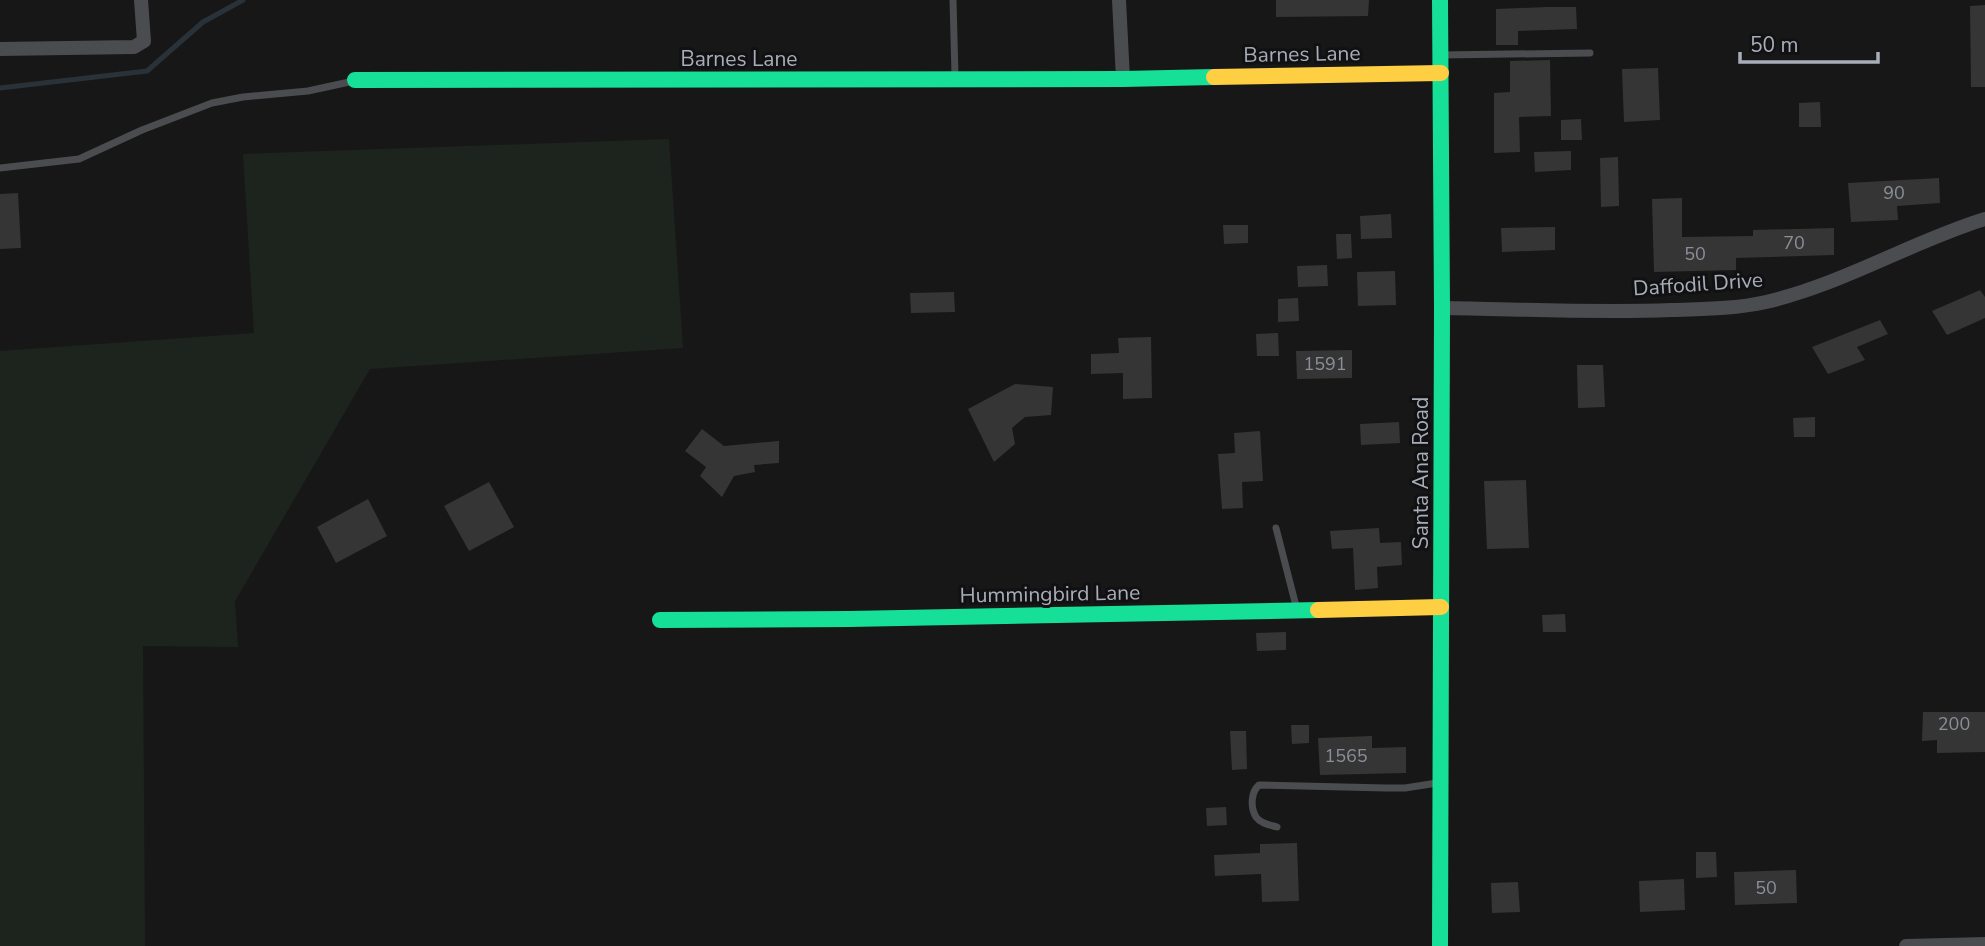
<svg xmlns="http://www.w3.org/2000/svg" width="1985" height="946" font-family="'Nunito Sans',sans-serif">
  <rect width="100%" height="100%" fill="#171717"/>
  <!-- green -->
  <path fill="#1d241e" d="M 669,139 L 683,348 L 370,369 L 235,601 L 238,647 L 143,646 L 145,946 L 0,946 L 0,351 L 254,333 L 243,154 Z"/>
  <g fill="none" stroke-linecap="round" stroke-linejoin="round">
    <!-- stream -->
    <path stroke="#2a3239" stroke-width="5" d="M 0,88 L 147,71 L 203,22 L 243,0"/>
  </g>
  <!-- building -->
  <path fill="#353536" d="M 1276,0 L 1369,0 L 1368,16 L 1276,17 Z
    M 1985,5 L 1985,87 L 1971,87 L 1970,6 Z
    M 1546,7 L 1576,7 L 1577,29 L 1518,31 L 1518,45 L 1496,45 L 1496,9 Z
    M 1550,60 L 1551,116 L 1519,117 L 1520,152 L 1494,153 L 1494,93 L 1510,92 L 1510,61 Z
    M 1658,68 L 1660,120 L 1624,122 L 1622,69 Z
    M 1820,102 L 1821,127 L 1799,127 L 1799,103 Z
    M 1581,119 L 1582,140 L 1561,140 L 1561,120 Z
    M 1571,151 L 1571,170 L 1535,172 L 1534,152 Z
    M 1618,157 L 1619,206 L 1601,207 L 1600,158 Z
    M 1939,178 L 1940,203 L 1897,206 L 1898,220 L 1851,222 L 1848,183 Z
    M 18,193 L 21,248 L 0,249 L 0,194 Z
    M 1682,198 L 1682,237 L 1753,236 L 1753,230 L 1834,228 L 1834,255 L 1736,258 L 1736,270 L 1654,272 L 1652,199 Z
    M 1391,214 L 1392,238 L 1361,239 L 1360,216 Z
    M 1223,225 L 1248,225 L 1248,243 L 1224,244 Z
    M 1555,227 L 1555,250 L 1502,252 L 1501,228 Z
    M 1336,234 L 1351,234 L 1352,258 L 1337,259 Z
    M 1327,265 L 1328,286 L 1298,287 L 1297,266 Z
    M 1395,271 L 1396,305 L 1358,306 L 1357,272 Z
    M 1980,290 L 1985,297 L 1985,318 L 1947,335 L 1932,311 Z
    M 954,292 L 955,312 L 911,313 L 910,293 Z
    M 1298,298 L 1299,321 L 1278,322 L 1278,299 Z
    M 1880,320 L 1888,334 L 1857,347 L 1865,360 L 1828,374 L 1812,347 Z
    M 1278,333 L 1279,356 L 1257,356 L 1256,334 Z
    M 1151,337 L 1152,398 L 1123,399 L 1123,373 L 1091,374 L 1091,354 L 1119,353 L 1118,338 Z
    M 1352,350 L 1352,378 L 1297,379 L 1296,351 Z
    M 1577,365 L 1603,365 L 1605,407 L 1578,408 Z
    M 1015,384 L 1053,387 L 1051,415 L 1025,417 L 1012,428 L 1015,444 L 994,462 L 968,409 Z
    M 1815,417 L 1815,437 L 1794,437 L 1793,418 Z
    M 1399,422 L 1400,443 L 1361,445 L 1360,424 Z
    M 702,429 L 724,446 L 779,441 L 779,463 L 754,465 L 755,472 L 734,476 L 722,497 L 700,476 L 706,467 L 685,451 Z
    M 1260,431 L 1263,481 L 1242,482 L 1243,508 L 1222,509 L 1218,454 L 1235,453 L 1234,433 Z
    M 1526,480 L 1529,548 L 1487,549 L 1484,481 Z
    M 489,482 L 514,527 L 469,551 L 444,506 Z
    M 368,499 L 387,536 L 336,563 L 317,527 Z
    M 1379,528 L 1380,543 L 1401,542 L 1402,565 L 1377,567 L 1378,588 L 1355,590 L 1353,548 L 1332,549 L 1330,531 Z
    M 1565,614 L 1566,632 L 1543,632 L 1542,615 Z
    M 1286,632 L 1286,650 L 1257,651 L 1256,633 Z
    M 1923,712 L 1985,712 L 1985,752 L 1937,753 L 1937,740 L 1922,741 Z
    M 1291,725 L 1309,725 L 1309,743 L 1292,744 Z
    M 1230,731 L 1246,731 L 1247,769 L 1232,770 Z
    M 1372,736 L 1372,748 L 1406,747 L 1406,773 L 1320,775 L 1318,738 Z
    M 1226,807 L 1227,825 L 1207,826 L 1206,808 Z
    M 1297,843 L 1299,901 L 1262,902 L 1261,874 L 1215,876 L 1214,855 L 1260,853 L 1260,844 Z
    M 1696,852 L 1716,852 L 1717,877 L 1696,878 Z
    M 1796,870 L 1797,903 L 1735,905 L 1734,872 Z
    M 1684,879 L 1685,910 L 1640,912 L 1639,881 Z
    M 1518,882 L 1520,912 L 1492,913 L 1491,883 Z"/>
  <g fill="none" stroke-linecap="round" stroke-linejoin="round">
    <!-- lane -->
    <path stroke="#4b4c50" stroke-width="7" d="M 953,0 L 955,75
      M 1441,55 L 1590,53
      M 0,168 L 79,159 L 142,130 L 212,103 L 243,97 L 308,91 L 354,81
      M 1276,528 L 1296,606
      M 1277,827 C 1270,825 1261,824 1256,817 C 1250,807 1251,792 1259,785 L 1386,788 L 1405,788 L 1437,783"/>
    <!-- street -->
    <path stroke="#4b4c50" stroke-width="14" d="M 1119,0 L 1123,79
      M 0,49 L 134,47 L 144,41 L 141,0
      M 1442,308 C 1518,309 1595,313 1671,310 C 1702,309 1735,309 1766,302 C 1843,284 1911,242 1985,219
      M 1906,946 L 1985,944"/>
    <!-- fast -->
    <path stroke="#16e098" stroke-width="16" d="M 1440,0 L 1442,308 L 1440,946
      M 355,80 L 1123,79 L 1214,77
      M 660,620 L 849,619 L 1318,610"/>
    <!-- slow -->
    <path stroke="#ffcf43" stroke-width="16" d="M 1214,77 L 1441,73
      M 1318,610 L 1441,607"/>
  </g>
  <g text-anchor="middle" stroke-width="6" stroke-linejoin="round" paint-order="stroke">
    <!-- number labels -->
    <g font-size="18" fill="#8b8f98">
      <text x="1894" y="199">90</text>
      <text x="1794" y="249">70</text>
      <text x="1695" y="260">50</text>
      <text x="1325" y="370">1591</text>
      <text x="1954" y="730">200</text>
      <text x="1346" y="762">1565</text>
      <text x="1766" y="894">50</text>
    </g>
    <!-- street labels -->
    <g font-size="21" fill="#a8adb8" stroke="#111113">
      <text transform="translate(1302 54) rotate(-1)" y="7">Barnes Lane</text>
      <text x="739" y="66">Barnes Lane</text>
      <text transform="translate(1698 284) rotate(-4)" y="7">Daffodil Drive</text>
      <text transform="translate(1421 473) rotate(-90)" y="7">Santa Ana Road</text>
      <text transform="translate(1050 594) rotate(-1)" y="7">Hummingbird Lane</text>
    </g>
  </g>
  <!-- scale -->
  <path d="M1740 52v10h138v-10" fill="none" stroke="#a8adb8" stroke-width="3.5"/>
  <text x="1750" y="52" font-size="21" fill="#a8adb8" stroke="#111113" stroke-width="5" paint-order="stroke">50 m</text>
</svg>
